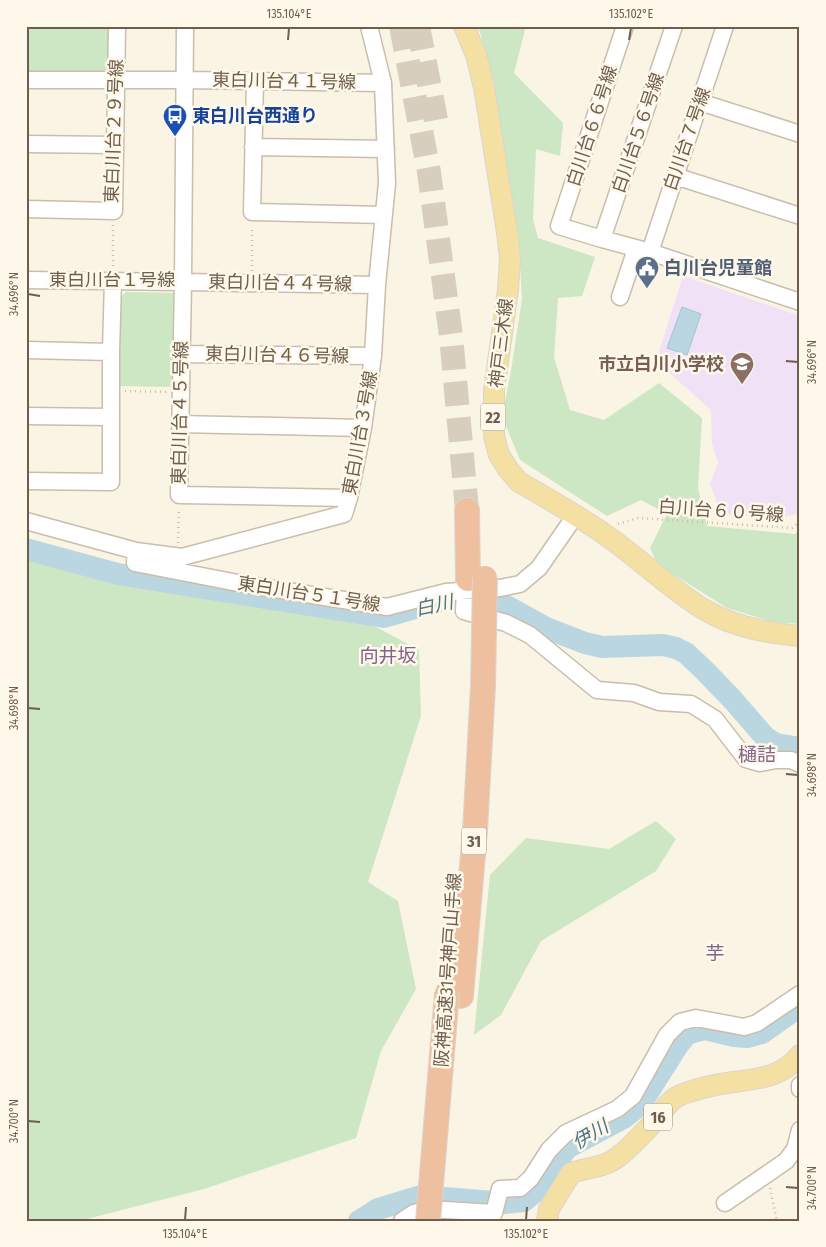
<svg xmlns="http://www.w3.org/2000/svg" width="826" height="1247" font-family="'Fira Sans Condensed','Noto Sans JP',sans-serif">
  <rect width="100%" height="100%" fill="#faf4e4"/>
  <!-- education -->
  <path fill="#f1e1f6" d="M 683,276 L 800,316 L 800,511 L 796,514 L 778,519 L 718,513 L 716,500 L 710,484 L 718,463 L 712,444 L 711,410 L 656,361 Z"/>
  <!-- green -->
  <path fill="#cde6c4" d="M 26,26 L 111,26 L 111,68 L 102,76 L 26,75 Z
    M 477,26 L 526,26 L 514,73 L 563,123 L 560,156 L 536,149 L 533,219 L 538,238 L 595,257 L 582,296 L 558,298 L 554,357 L 570,410 L 604,420 L 659,383 L 702,418 L 698,488 L 707,526 L 795,534 L 800,530 L 800,624 L 773,622 L 727,608 L 657,564 L 650,548 L 667,514 L 641,500 L 607,516 L 520,460 L 502,416 L 511,371 L 522,299 L 519,248 L 492,88 L 481,35 Z
    M 126,292 L 174,293 L 178,299 L 176,387 L 118,386 L 120,298 Z
    M 26,553 L 76,568 L 111,582 L 363,620 L 419,650 L 421,716 L 368,882 L 398,901 L 416,989 L 381,1051 L 356,1138 L 204,1189 L 79,1221 L 26,1221 Z
    M 656,821 L 676,839 L 656,871 L 541,941 L 501,1015 L 474,1035 L 490,875 L 526,838 L 609,849 Z"/>
  <!-- water -->
  <path fill="#bad6e1" stroke="#a2c4d2" d="M 682,307 L 701,314 L 687,355 L 667,348 Z"/>
  <g fill="none" stroke-linecap="round" stroke-linejoin="round">
    <!-- river -->
    <path stroke="#bad6e1" stroke-width="22" d="M 26,549 L 118,574 L 384,617 L 443,600 L 483,597 L 508,607 L 546,628 L 585,643 L 602,647 L 663,645 L 676,648 L 686,653 L 704,670 L 732,699 L 766,738 L 776,744 L 800,748
      M 359,1221 L 378,1209 L 421,1196 L 505,1203 L 524,1201 L 539,1188 L 567,1148 L 625,1117 L 640,1105 L 678,1045 L 687,1034 L 705,1029 L 734,1036 L 747,1037 L 762,1033 L 800,1006"/>
    <!-- highway-tunnel -->
    <path stroke="#d8cebe" stroke-width="24" stroke-dasharray="24 12" stroke-linecap="butt" d="M 401,26 L 429,172 L 451,336 L 467,510
      M 418,26 L 436,120"/>
    <defs>
      <path id="minor" d="M 625,26 L 559,226 L 602,239 L 650,252 L 800,302
        M 26,80 L 184,80 L 383,83
        M 255,81 L 252,212 L 384,215
        M 700,102 L 800,134
        M 26,144 L 115,145
        M 253,147 L 386,149
        M 675,176 L 800,216
        M 26,209 L 114,211 L 117,26
        M 602,239 L 674,26
        M 650,252 L 725,26
        M 26,280 L 183,282 L 185,26
        M 620,297 L 636,249
        M 26,350 L 111,352 L 113,280
        M 182,354 L 373,356
        M 26,416 L 111,417
        M 180,424 L 363,428
        M 26,481 L 111,482 L 111,352
        M 349,498 L 179,495 L 183,282 L 377,285
        M 26,521 L 136,551 L 182,557 L 344,514 L 349,498 L 363,428 L 373,356 L 377,285 L 387,183 L 383,83 L 369,26
        M 136,551 L 135,563 L 238,583 L 387,607 L 446,592 L 500,588 L 520,584 L 539,568 L 575,516
        M 465,591 L 464,611 L 506,623 L 530,635 L 597,690 L 634,693 L 659,702 L 691,704 L 715,719 L 746,759 L 760,763 L 776,760 L 791,760 L 800,764
        M 800,1085 L 800,1089
        M 725,1203 L 786,1161 L 795,1149 L 800,1130
        M 402,1221 L 414,1213 L 430,1209 L 494,1213 L 500,1189 L 520,1188 L 531,1178 L 549,1150 L 566,1133 L 617,1109 L 633,1096 L 667,1035 L 680,1022 L 696,1018 L 744,1027 L 757,1023 L 800,994"/>
      <path id="major" d="M 464,26 L 476,55 L 484,87 L 507,232 L 510,258 L 508,290 L 494,390 L 494,436 L 499,455 L 508,469 L 519,482 C 549,499 579,516 607,536 C 640,559 670,589 705,610 C 734,627 767,633 800,636
        M 547,1221 L 549,1209 L 571,1173 C 588,1167 604,1168 618,1157 C 631,1147 644,1132 656,1120 C 664,1110 670,1098 683,1094 C 697,1089 713,1085 727,1083 C 754,1079 781,1079 800,1055"/>
      <path id="highway" d="M 467,510 L 468,579
        M 461,996 L 475,831 L 483,686"/>
    </defs>
    <!-- minor casing -->
    <use href="#minor" stroke="#cabdab" stroke-width="19"/>
    <!-- major casing -->
    <use href="#major" stroke="#dad5d0" stroke-width="22"/>
    <!-- highway casing -->
    <use href="#highway" stroke="#dad5d0" stroke-width="26"/>
    <!-- path -->
    <path stroke="#d1bba2" stroke-width="2.5" stroke-dasharray="1 4" stroke-linecap="butt" d="M 113,266 L 113,224
      M 252,271 L 252,226
      M 125,391 L 167,392
      M 618,524 L 638,518 L 792,528 L 800,521
      M 178,543 L 179,509
      M 770,1188 L 777,1221"/>
    <!-- minor -->
    <use href="#minor" stroke="#fff" stroke-width="16"/>
    <!-- major -->
    <use href="#major" stroke="#f3e0a2" stroke-width="20"/>
    <!-- highway -->
    <use href="#highway" stroke="#efc0a0" stroke-width="24"/>
    <defs>
      <path id="highway-bridge" d="M 483,686 L 485,578
        M 428,1221 L 447,993"/>
    </defs>
    <!-- highway-bridge casing -->
    <use href="#highway-bridge" stroke="#dad5d0" stroke-width="26" stroke-linecap="butt"/>
    <!-- highway-bridge -->
    <use href="#highway-bridge" stroke="#efc0a0" stroke-width="24"/>
  </g>
  <!-- ticks -->
  <path fill="none" stroke="#705e4c" stroke-width="2" d="M 288,40 L 289,28M 629,40 L 631,28M 28,294 L 40,296M 786,361 L 798,362M 28,708 L 40,709M 786,774 L 798,775M 28,1121 L 40,1122M 786,1187 L 798,1188M 185,1220 L 186,1207M 526,1220 L 527,1207"/>
  <!-- icons -->
  <defs>
    <symbol id="bus-pin" viewBox="-11 -11 22 30"><path d="M0 17L-7.5 6A9.5 9.5 0 1 1 7.5 6Z" fill="#1a4fb4" stroke="#fdf8ea"/><path d="M-5-6H5V4H4V6H2V4H-2V6H-4V4H-5ZM-3.5-4V0h7V-4ZM-3.5 1.2v1.5H-2V1.2ZM2 1.2v1.5H3.5V1.2Z" fill="#fff"/></symbol>
    <symbol id="civic-pin" viewBox="-11 -11 22 30"><path d="M0 17L-7.5 6A9.5 9.5 0 1 1 7.5 6Z" fill="#5c6f8a" stroke="#fdf8ea"/><path d="M-.6-6.5H3V-4.5H.6V-3L4-1V1h2V6H-6V1h2V-1L-.6-3ZM-1.2 2.5V6h2.4V2.5Z" fill="#fff"/></symbol>
    <symbol id="school-pin" viewBox="-11 -11 22 30"><path d="M0 17L-7.5 6A9.5 9.5 0 1 1 7.5 6Z" fill="#8d6e63" stroke="#fdf8ea"/><path d="M0-5L7-2L0 1L-7-2ZM-4 1L0 2.5L4 1V4Q0 6-4 4Z" fill="#fff"/></symbol>
  </defs>
  <g fill-rule="evenodd">
    <use href="#bus-pin" x="161" y="102" width="28" height="38"/>
    <use href="#civic-pin" x="633" y="254" width="28" height="38"/>
    <use href="#school-pin" x="728" y="350" width="28" height="38"/>
  </g>
  <g text-anchor="middle" stroke-width="5" stroke-linejoin="round" paint-order="stroke">
    <!-- shield labels -->
    <g fill="#fdf8ea" stroke="#9a8c7b" stroke-width="1">
      <rect x="480.5" y="403.5" width="25" height="27" rx="4"/>
      <rect x="461.5" y="827.5" width="25" height="27" rx="4"/>
      <rect x="644" y="1103.5" width="28" height="27" rx="4"/>
    </g>
    <g font-size="16" font-weight="bold" fill="#705e4c">
      <text x="493" y="423">22</text>
      <text x="474" y="847">31</text>
      <text x="658" y="1123">16</text>
    </g>
    <!-- street labels -->
    <g font-size="18" fill="#705e4c" stroke="#fdf8ea">
      <text transform="translate(284 81) rotate(1)" y="6">東白川台４１号線</text>
      <text transform="translate(592 126) rotate(-72)" y="6">白川台６６号線</text>
      <text transform="translate(114 131) rotate(-88)" y="6">東白川台２９号線</text>
      <text transform="translate(638 133) rotate(-71)" y="6">白川台５６号線</text>
      <text transform="translate(687 139) rotate(-71)" y="6">白川台７号線</text>
      <text x="112" y="286">東白川台１号線</text>
      <text transform="translate(280 283) rotate(1)" y="6">東白川台４４号線</text>
      <text transform="translate(501 343) rotate(-83)" y="6">神戸三木線</text>
      <text transform="translate(277 355) rotate(1)" y="6">東白川台４６号線</text>
      <text transform="translate(180 413) rotate(-89)" y="6">東白川台４５号線</text>
      <text transform="translate(360 433) rotate(-80)" y="6">東白川台３号線</text>
      <text transform="translate(721 511) rotate(4)" y="6">白川台６０号線</text>
      <text transform="translate(309 594) rotate(9)" y="6">東白川台５１号線</text>
      <text transform="translate(448 970) rotate(-86)" y="6">阪神高速31号神戸山手線</text>
    </g>
    <!-- transit labels -->
    <g font-size="18" font-weight="bold" fill="#164399" stroke="#fdf8ea" text-anchor="start">
      <text x="192" y="122">東白川台西通り</text>
    </g>
    <!-- service labels -->
    <g font-size="18" font-weight="bold" fill="#4e5e75" stroke="#fdf8ea" text-anchor="start">
      <text x="664" y="274">白川台児童館</text>
    </g>
    <!-- education labels -->
    <g font-size="18" font-weight="bold" fill="#785e54" stroke="#fdf8ea" text-anchor="end">
      <text x="724" y="370">市立白川小学校</text>
    </g>
    <!-- water labels -->
    <g font-size="19" font-style="italic" fill="#4c7588" stroke="#fdf8ea">
      <text transform="translate(434 605) rotate(-12)" y="7">白川</text>
      <text transform="translate(590 1134) rotate(-31)" y="7">伊川</text>
    </g>
    <!-- neighbourhood labels -->
    <g font-size="19" fill="#84648c" stroke="#fdf8ea">
      <text x="388" y="662">向井坂</text>
      <text x="757" y="761">樋詰</text>
      <text x="715" y="960">芋</text>
    </g>
  </g>
  <!-- border -->
  <rect width="826" height="1247" fill="none" stroke="#fdf8ea" stroke-width="55"/>
  <rect x="28" y="28" width="770" height="1192" fill="none" stroke="#705e4c" stroke-width="2"/>
  <g font-size="12" text-anchor="middle" fill="#705e4c">
    <text x="289" y="18">135.104°E</text>
    <text x="631" y="18">135.102°E</text>
    <text transform="translate(14 294) rotate(-90)" y="4">34.696°N</text>
    <text transform="translate(812 362) rotate(-90)" y="4">34.696°N</text>
    <text transform="translate(14 708) rotate(-90)" y="4">34.698°N</text>
    <text transform="translate(812 775) rotate(-90)" y="4">34.698°N</text>
    <text transform="translate(14 1121) rotate(-90)" y="4">34.700°N</text>
    <text transform="translate(812 1188) rotate(-90)" y="4">34.700°N</text>
    <text x="185" y="1238">135.104°E</text>
    <text x="526" y="1238">135.102°E</text>
  </g>
</svg>
